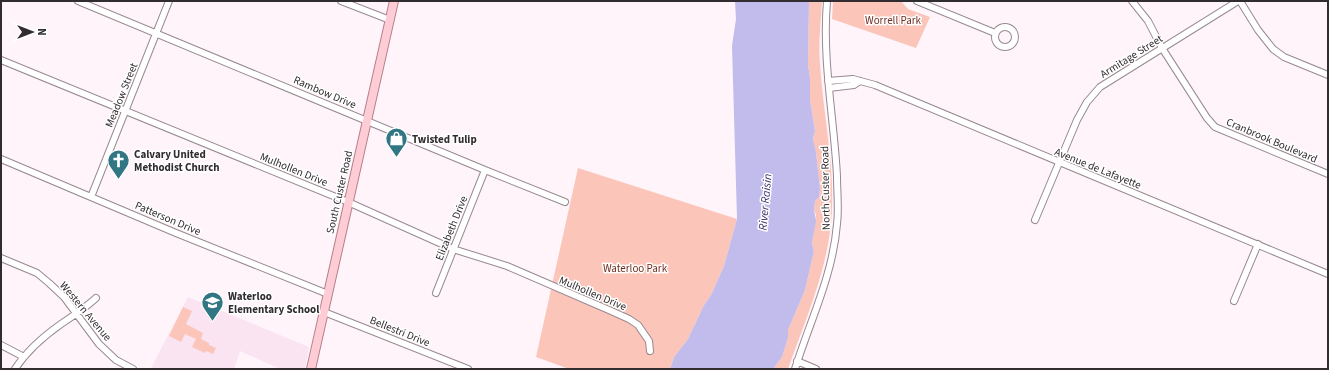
<svg xmlns="http://www.w3.org/2000/svg" width="1329" height="370" font-family="'Source Sans 3',sans-serif">
  <rect width="100%" height="100%" fill="#fef4fa"/>
  <!-- built -->
  <path fill="#fae4f1" d="M 188,297 L 309,347 L 305,369 L 280,369 L 240,351 L 234,369 L 151,368 Z"/>
  <!-- green -->
  <path fill="#fcc5b9" d="M 809,1 L 822,1 C 821,22 818,44 820,64 C 823,112 834,161 832,209 C 830,265 806,318 788,369 L 773,369 L 782,357 L 788,338 L 788,330 L 805,290 L 814,251 L 812,243 L 816,215 L 814,210 L 815,201 L 819,197 L 820,189 L 816,152 L 813,140 L 815,131 L 810,100 L 810,79 L 808,64 Z
    M 833,1 L 901,1 L 908,9 L 930,17 L 916,48 L 832,19 Z
    M 578,168 L 737,219 L 724,266 L 711,295 L 704,305 L 688,339 L 674,357 L 670,369 L 569,369 L 536,357 Z
    M 183,307 L 192,311 L 186,324 L 203,333 L 201,339 L 209,343 L 209,345 L 216,348 L 213,354 L 206,351 L 205,353 L 192,347 L 196,339 L 185,334 L 181,342 L 169,336 Z"/>
  <!-- water -->
  <path fill="#c1bceb" d="M 735,1 L 809,1 L 808,64 L 810,79 L 810,100 L 815,131 L 813,139 L 816,152 L 820,189 L 819,197 L 815,201 L 814,210 L 816,221 L 812,243 L 814,251 L 805,290 L 788,330 L 788,338 L 782,357 L 773,369 L 670,369 L 674,357 L 688,339 L 704,305 L 711,295 L 724,266 L 737,219 L 732,46 L 736,19 Z"/>
  <g fill="none" stroke-linecap="round" stroke-linejoin="round">
    <defs>
      <path id="minor" d="M 78,1 L 485,170 L 565,202
        M 341,1 L 390,20
        M 917,1 L 995,33
        M 1132,1 L 1148,21 L 1162,48 L 1207,118 L 1215,127 L 1328,174
        M 1240,1 L 1258,30 L 1273,49 L 1284,57 L 1328,75
        M995 37a10 10 0 1 1 20 0a10 10 0 1 1-20 0Z
        M 1,60 L 348,202 L 453,249 L 507,266 L 609,310 L 629,319 L 638,325 L 649,341 L 650,351
        M 828,81 L 853,79 L 875,85 L 1328,274
        M 829,88 L 854,85 L 860,81
        M 1,159 L 176,233 L 328,294
        M 91,197 L 169,1
        M 1035,220 L 1077,120 L 1087,102 L 1100,87 L 1238,1
        M 1,258 L 37,273 L 49,283 L 64,297 L 99,344 L 116,360 L 133,369
        M 436,293 L 485,170
        M 1234,301 L 1258,244
        M 324,312 L 468,369
        M 1,345 L 24,357
        M 797,361 L 816,369
        M 15,369 C 26,352 44,336 61,324 C 73,316 85,308 96,298
        M 795,369 C 810,321 833,275 837,224 C 839,208 837,192 837,176 C 834,118 822,60 827,1"/>
      <path id="major" d="M 311,369 L 394,1"/>
    </defs>
    <!-- minor casing -->
    <use href="#minor" stroke="#978991" stroke-width="8"/>
    <!-- major casing -->
    <use href="#major" stroke="#b67e89" stroke-width="10"/>
    <!-- minor -->
    <use href="#minor" stroke="#fff" stroke-width="6"/>
    <!-- major -->
    <use href="#major" stroke="#feccd5" stroke-width="8"/>
  </g>
  <!-- icons -->
  <defs>
    <symbol id="shop-pin" viewBox="-11 -11 22 30"><path d="M0 17L-7.5 6A9.5 9.5 0 1 1 7.5 6Z" fill="#307683" stroke="#fff"/><path d="M-5-2.5h2.3a2.7 3.5 0 0 1 5.4 0H5L5.5 6h-11ZM-1.5-2.5h3a1.5 2.3 0 0 0-3 0Z" fill="#fff"/></symbol>
    <symbol id="church-pin" viewBox="-11 -11 22 30"><path d="M0 17L-7.5 6A9.5 9.5 0 1 1 7.5 6Z" fill="#307683" stroke="#fff"/><path d="M-1.2-6h2.4v3.5h3.3v2.4h-3.3V6h-2.4V-.1h-3.3v-2.4h3.3Z" fill="#fff"/></symbol>
    <symbol id="school-pin" viewBox="-11 -11 22 30"><path d="M0 17L-7.5 6A9.5 9.5 0 1 1 7.5 6Z" fill="#307683" stroke="#fff"/><path d="M0-5L7-2L0 1L-7-2ZM-4 1L0 2.5L4 1V4Q0 6-4 4Z" fill="#fff"/></symbol>
  </defs>
  <g fill-rule="evenodd">
    <use href="#shop-pin" x="384" y="126" width="25" height="34"/>
    <use href="#church-pin" x="106" y="148" width="25" height="34"/>
    <use href="#school-pin" x="200" y="290" width="25" height="34"/>
  </g>
  <g text-anchor="middle" stroke-width="3" stroke-linejoin="round" paint-order="stroke">
    <!-- park labels -->
    <g font-size="11" fill="#702f21" stroke="#fff">
      <text x="893" y="24">Worrell Park</text>
      <text x="635" y="272">Waterloo Park</text>
    </g>
    <!-- street labels -->
    <g font-size="11" fill="#312c2f" stroke="#fff">
      <text transform="translate(1131 56) rotate(-32)" y="4">Armitage Street</text>
      <text transform="translate(325 92) rotate(23)" y="4">Rambow Drive</text>
      <text transform="translate(121 95) rotate(-68)" y="4">Meadow Street</text>
      <text transform="translate(1272 140) rotate(23)" y="4">Cranbrook Boulevard</text>
      <text transform="translate(1098 168) rotate(22)" y="4">Avenue de Lafayette</text>
      <text transform="translate(294 169) rotate(22)" y="4">Mulhollen Drive</text>
      <text transform="translate(825 188) rotate(-91)" y="4">North Custer Road</text>
      <text transform="translate(339 192) rotate(-77)" y="4">South Custer Road</text>
      <text transform="translate(168 218) rotate(23)" y="4">Patterson Drive</text>
      <text transform="translate(451 228) rotate(-68)" y="4">Elizabeth Drive</text>
      <text transform="translate(593 293) rotate(23)" y="4">Mulhollen Drive</text>
      <text transform="translate(86 311) rotate(50)" y="4">Western Avenue</text>
      <text transform="translate(400 331) rotate(22)" y="4">Bellestri Drive</text>
    </g>
    <!-- poi labels -->
    <g font-size="11" font-weight="bold" fill="#312c2f" stroke="#fff" text-anchor="start">
      <text x="412" y="143">Twisted Tulip</text>
      <text x="134" y="158">Calvary United<tspan x="134" dy="13">Methodist Church</tspan></text>
      <text x="228" y="300">Waterloo<tspan x="228" dy="13">Elementary School</tspan></text>
    </g>
    <!-- water labels -->
    <g font-size="12" font-style="italic" fill="#3a2e67" stroke="#fff">
      <text transform="translate(765 202) rotate(-85)" y="4">River Raisin</text>
    </g>
  </g>
  <!-- border -->
  <rect width="1329" height="370" fill="none" stroke="#312c2f" stroke-width="4"/>
  <!-- north arrow -->
  <g transform="translate(32 32) rotate(90)" stroke="#ffffff" stroke-width="3" paint-order="stroke">
  <path d="M0-3L7 15L0 10L-7 15Z" fill="#312c2f"/>
  <text y="-6" font-size="11" font-weight="bold" text-anchor="middle" fill="#312c2f">N</text>
  </g>
</svg>
